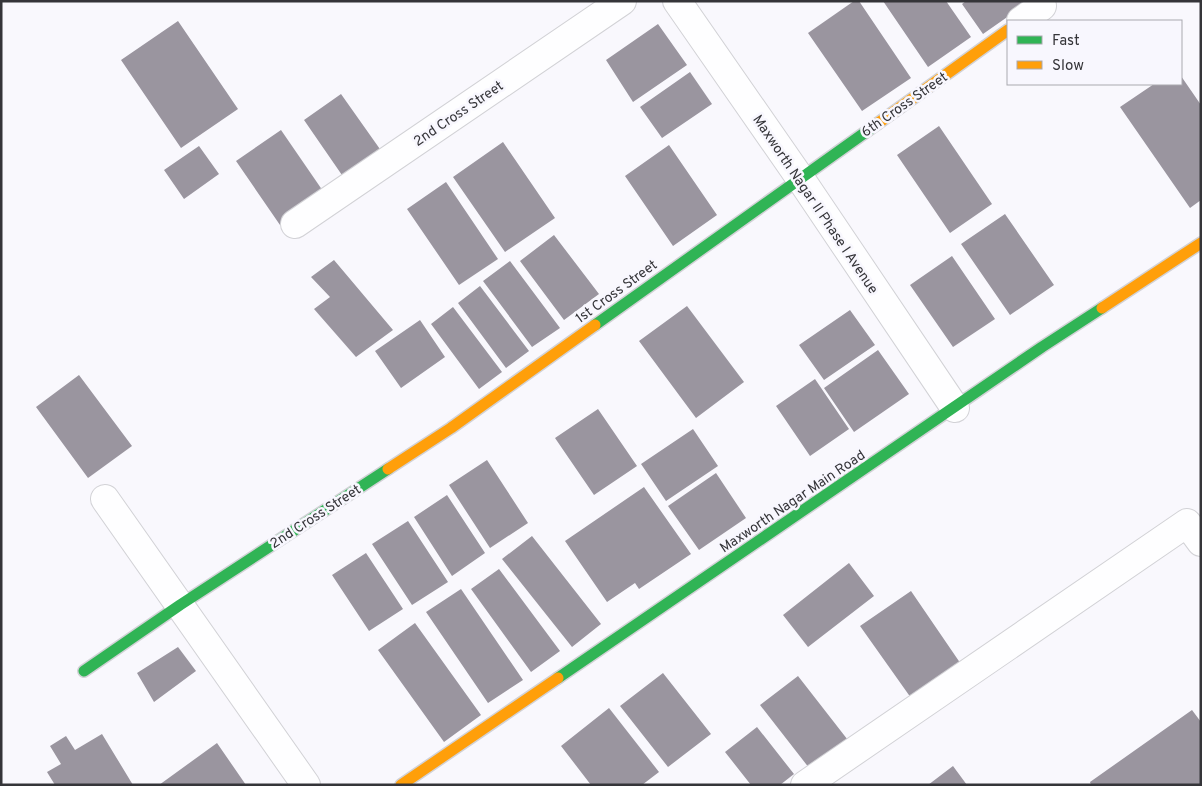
<svg xmlns="http://www.w3.org/2000/svg" width="1202" height="786" font-family="Overpass,sans-serif">
  <rect width="100%" height="100%" fill="#f9f8fd"/>
  <!-- building -->
  <path fill="#9a959f" d="M 854,1 L 859,1 L 911,78 L 862,111 L 808,33 Z
    M 883,1 L 946,1 L 971,37 L 928,67 Z
    M 966,1 L 1030,1 L 983,34 L 962,4 Z
    M 178,21 L 238,109 L 181,148 L 121,60 Z
    M 658,24 L 687,65 L 633,102 L 606,60 Z
    M 690,72 L 712,104 L 662,138 L 640,107 Z
    M 1181,76 L 1201,105 L 1201,200 L 1190,208 L 1120,107 L 1154,84 L 1181,84 Z
    M 341,94 L 382,152 L 344,178 L 304,120 Z
    M 939,126 L 992,204 L 950,233 L 897,155 Z
    M 281,130 L 325,194 L 280,225 L 236,161 Z
    M 503,142 L 555,218 L 505,252 L 453,177 Z
    M 669,145 L 717,215 L 673,246 L 625,176 Z
    M 199,146 L 219,174 L 184,199 L 164,170 Z
    M 446,182 L 498,259 L 459,285 L 407,209 Z
    M 1005,214 L 1054,285 L 1010,315 L 961,244 Z
    M 554,235 L 599,294 L 564,320 L 520,261 Z
    M 952,256 L 995,319 L 953,347 L 910,285 Z
    M 334,260 L 393,330 L 356,357 L 314,309 L 330,297 L 311,277 Z
    M 510,261 L 560,328 L 532,347 L 483,281 Z
    M 480,286 L 529,351 L 506,368 L 458,303 Z
    M 687,306 L 744,382 L 696,418 L 639,341 Z
    M 453,307 L 502,372 L 479,389 L 431,324 Z
    M 850,310 L 875,345 L 824,380 L 799,345 Z
    M 420,320 L 445,357 L 401,388 L 375,351 Z
    M 878,350 L 909,394 L 854,432 L 824,388 Z
    M 79,375 L 132,446 L 88,478 L 36,407 Z
    M 815,379 L 849,429 L 810,456 L 776,406 Z
    M 598,409 L 637,466 L 594,495 L 555,438 Z
    M 693,429 L 718,466 L 666,501 L 641,464 Z
    M 487,460 L 528,523 L 490,548 L 449,485 Z
    M 716,473 L 746,518 L 699,550 L 668,506 Z
    M 644,487 L 691,554 L 639,589 L 635,583 L 607,602 L 565,541 Z
    M 447,495 L 485,553 L 452,576 L 414,517 Z
    M 408,521 L 448,582 L 412,605 L 372,544 Z
    M 532,536 L 601,624 L 572,647 L 502,559 Z
    M 366,553 L 403,609 L 369,631 L 332,575 Z
    M 849,563 L 874,596 L 808,647 L 783,615 Z
    M 499,569 L 560,651 L 531,672 L 471,589 Z
    M 461,589 L 523,680 L 488,703 L 426,612 Z
    M 911,591 L 965,670 L 916,705 L 860,626 Z
    M 415,623 L 481,715 L 444,742 L 378,650 Z
    M 178,647 L 196,671 L 154,702 L 137,673 Z
    M 663,673 L 711,734 L 668,767 L 620,706 Z
    M 798,676 L 851,744 L 813,773 L 760,705 Z
    M 609,708 L 659,772 L 642,785 L 591,785 L 561,746 Z
    M 1192,710 L 1201,722 L 1201,785 L 1091,785 L 1090,782 Z
    M 757,727 L 794,774 L 780,785 L 751,785 L 725,752 Z
    M 102,734 L 133,785 L 55,785 L 47,772 L 61,764 L 50,746 L 66,736 L 75,750 Z
    M 217,743 L 246,785 L 159,785 Z
    M 953,766 L 967,785 L 928,785 Z"/>
  <g fill="none" stroke-linecap="round" stroke-linejoin="round">
    <defs>
      <path id="street" d="M 677,1 L 800,178 L 955,408
        M 1021,21 L 1042,6
        M 295,224 L 622,1
        M 105,499 L 306,785
        M 805,785 L 1187,523 L 1201,542"/>
      <path id="fast" d="M 595,325 L 877,124
        M 84,671 L 180,605 L 388,469
        M 558,678 L 1042,347 L 1102,308"/>
      <path id="slow" d="M 877,124 L 1008,30
        M 1102,308 L 1201,243
        M 388,469 L 451,428 L 595,325
        M 401,785 L 558,678"/>
    </defs>
    <!-- street casing -->
    <use href="#street" stroke="#d2d2d6" stroke-width="30"/>
    <!-- fast casing -->
    <use href="#fast" stroke="#d2d2d6" stroke-width="14"/>
    <!-- slow casing -->
    <use href="#slow" stroke="#d2d2d6" stroke-width="14"/>
    <!-- street -->
    <use href="#street" stroke="#fefeff" stroke-width="28"/>
    <!-- fast -->
    <use href="#fast" stroke="#30b455" stroke-width="11"/>
    <!-- slow -->
    <use href="#slow" stroke="#ff9f0a" stroke-width="11"/>
  </g>
  <g text-anchor="middle" stroke-width="5" stroke-linejoin="round" paint-order="stroke">
    <!-- street labels -->
    <g font-size="14" fill="#353539" stroke="#f8f7fe">
      <text transform="translate(904 104) rotate(-35)" y="5">6th Cross Street</text>
      <text transform="translate(458 113) rotate(-34)" y="5">2nd Cross Street</text>
      <text transform="translate(816 204) rotate(56)" y="5">Maxworth Nagar II Phase I Avenue</text>
      <text transform="translate(616 291) rotate(-36)" y="5">1st Cross Street</text>
      <text transform="translate(792 501) rotate(-34)" y="5">Maxworth Nagar Main Road</text>
      <text transform="translate(315 516) rotate(-33)" y="5">2nd Cross Street</text>
    </g>
  </g>
  <!-- border -->
  <rect width="1202" height="786" fill="none" stroke="#353539" stroke-width="5"/>
  <!-- legend -->
  <rect x="1007" y="20" width="175" height="65" fill="#f8f7fe" stroke="#aaa9af"/>
  <rect x="1017" y="36" width="25" height="8" fill="#30b455" stroke="#aaa9af"/>
  <text x="1052" y="45" font-size="15" fill="#353539">Fast</text>
  <rect x="1017" y="61" width="25" height="8" fill="#ff9f0a" stroke="#aaa9af"/>
  <text x="1052" y="70" font-size="15" fill="#353539">Slow</text>
</svg>
